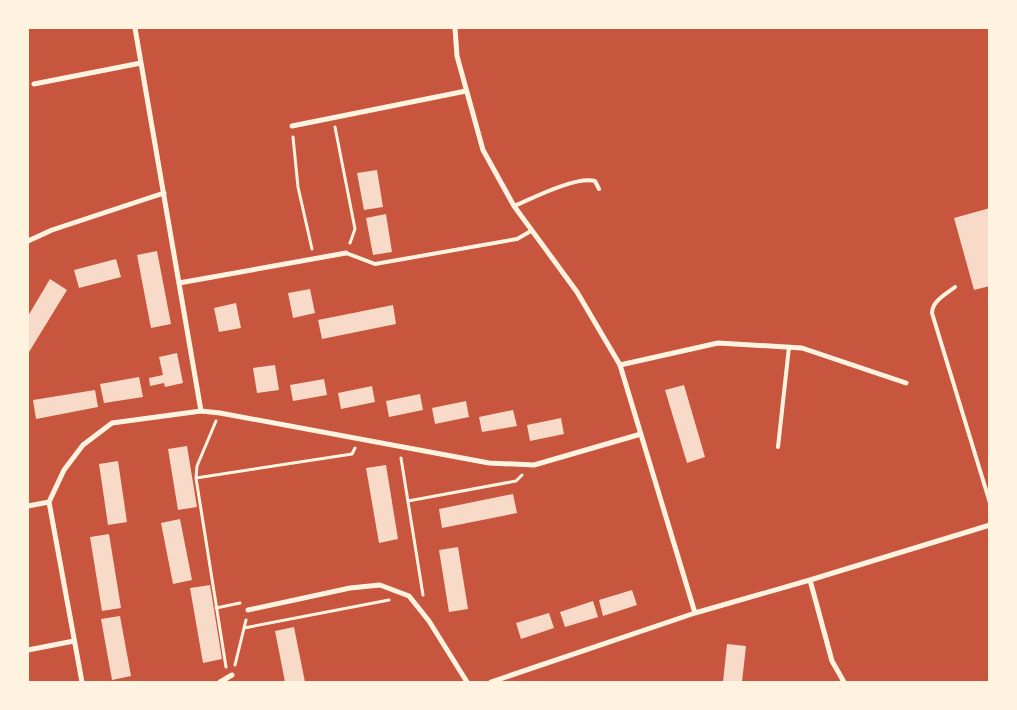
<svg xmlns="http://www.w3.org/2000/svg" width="1017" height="710" font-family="'Golos Text',sans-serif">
  <rect width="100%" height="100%" fill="#c8553d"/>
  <!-- building -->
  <path fill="#f7dbc8" d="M 377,170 L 383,207 L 364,210 L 357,173 Z
    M 990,208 L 990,286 L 974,290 L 954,218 Z
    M 386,214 L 392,252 L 373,255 L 366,218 Z
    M 157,251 L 171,324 L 151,328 L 137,255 Z
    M 116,259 L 121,277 L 79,288 L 74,270 Z
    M 50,279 L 67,290 L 29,352 L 28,316 Z
    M 310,289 L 315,313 L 293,318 L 288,293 Z
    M 236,303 L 241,328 L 219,332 L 214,308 Z
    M 393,305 L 396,324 L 322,339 L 318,320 Z
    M 177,353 L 183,383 L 165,387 L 164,383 L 150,386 L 149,378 L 163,375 L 159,357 Z
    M 275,365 L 279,390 L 257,393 L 253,368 Z
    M 139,377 L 143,397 L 104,403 L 100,384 Z
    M 324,379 L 327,395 L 293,401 L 290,385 Z
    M 684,385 L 705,457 L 687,463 L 665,390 Z
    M 372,386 L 375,402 L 341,409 L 338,393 Z
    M 95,390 L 98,407 L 36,419 L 33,400 Z
    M 420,394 L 423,410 L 389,417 L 386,401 Z
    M 466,401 L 469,417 L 435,424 L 432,408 Z
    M 513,410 L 517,426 L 482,432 L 479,417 Z
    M 561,418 L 564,434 L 530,441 L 527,425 Z
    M 187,446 L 197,507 L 178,510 L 168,449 Z
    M 118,461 L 127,522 L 108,525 L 99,464 Z
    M 386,465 L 398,539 L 379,543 L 366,468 Z
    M 513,494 L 517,513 L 442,528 L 439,509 Z
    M 180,519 L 192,580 L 173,584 L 161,523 Z
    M 109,534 L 121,608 L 102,611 L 90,537 Z
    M 458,547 L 468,609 L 449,612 L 439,550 Z
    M 210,585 L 222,659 L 203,663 L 190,588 Z
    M 632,590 L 637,605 L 603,616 L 599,600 Z
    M 593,601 L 598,617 L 565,627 L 560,612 Z
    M 549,613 L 554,628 L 521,639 L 516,623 Z
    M 120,616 L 131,676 L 112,680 L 101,619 Z
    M 294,627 L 305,682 L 285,682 L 278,646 L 275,631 Z
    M 727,644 L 746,646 L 742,682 L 723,682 Z"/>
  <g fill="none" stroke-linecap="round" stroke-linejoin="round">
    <!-- path -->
    <path stroke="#fff3e0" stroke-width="3" d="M 335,127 L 355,229 L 350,243
      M 293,137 L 298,187 L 312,249
      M 216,421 L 197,466 L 196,478 L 226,667
      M 401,458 L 423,595
      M 196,478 L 352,454 L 355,448
      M 408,501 L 516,481 L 522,475
      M 216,608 L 240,603
      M 244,628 L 389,600
      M 235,665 L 246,620"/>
    <!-- service -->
    <path stroke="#fff3e0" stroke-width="4" d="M 514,206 C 533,198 576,176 595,181 L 599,189
      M 346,253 L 375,264 L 517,239 L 531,231
      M 955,287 C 946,294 932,301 932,313 L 990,503
      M 778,447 L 789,347"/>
    <!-- minor -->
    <path stroke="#fff3e0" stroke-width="5" d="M 135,28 L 201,411
      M 455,28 L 457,56 L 483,150 L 514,206 L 577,292 L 620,365 L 695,613
      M 34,84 L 141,63
      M 292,126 L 466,91
      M 28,241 L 52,230 L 164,193
      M 179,283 L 346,253
      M 620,365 L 718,343 L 802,348 L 906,383
      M 28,506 L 49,502
      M 810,580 L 832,661 L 844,682
      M 248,610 L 350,588 L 380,585 L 409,596 L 429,621 L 467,682
      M 28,650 L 74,641
      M 82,682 L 49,502 L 64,470 L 83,445 L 112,423 L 201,411 L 220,413 L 489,463 L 534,465 L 641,434
      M 220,682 L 232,675
      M 491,682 L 695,613 L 810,580 L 990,525"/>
  </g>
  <!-- border -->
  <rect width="1017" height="710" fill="none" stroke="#fff3e0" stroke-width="58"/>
</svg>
